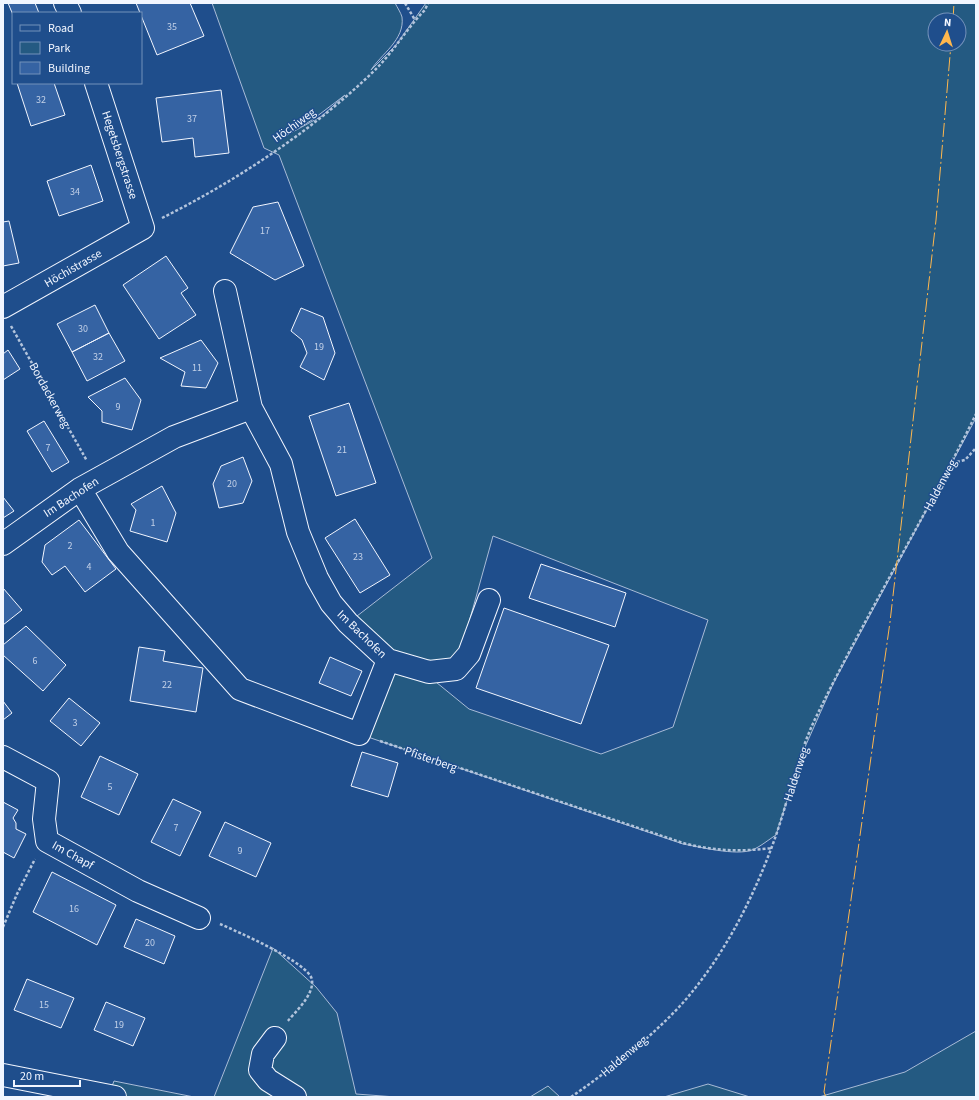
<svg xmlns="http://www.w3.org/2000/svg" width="979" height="1100" font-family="'Source Sans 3',sans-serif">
  <rect width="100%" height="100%" fill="#1f4e8c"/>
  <!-- green -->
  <path fill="#245a82" stroke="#a8bbd7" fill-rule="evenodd" d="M 212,3 L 395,3 C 397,7 401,13 402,17 C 405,40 381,54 371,70 L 396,45 L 426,3 L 976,3 L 976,418 L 834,682 L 801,756 L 776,835 C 768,840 760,847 752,850 C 736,856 700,847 683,844 L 359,734 L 388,660 L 348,623 L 432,558 L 279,155 L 264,148 ZM 935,20 L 959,20 L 959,44 L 935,44 ZM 345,95 L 322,116 L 287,135 L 312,120 ZM 493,536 L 708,620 L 673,727 L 601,754 L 469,709 L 431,678 L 456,669 Z
    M 273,948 L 316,987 L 337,1013 L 356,1094 L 396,1097 L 214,1097 Z
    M 976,1031 L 976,1097 L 819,1097 L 905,1072 Z
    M 114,1081 L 194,1097 L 108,1097 Z
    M 708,1084 L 750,1097 L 664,1097 Z
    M 548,1086 L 560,1097 L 530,1097 Z"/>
  <!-- building -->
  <path fill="#3563a3" stroke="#f2f6ff" d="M 8,3 L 35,3 L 39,13 L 13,13 L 13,15 Z
    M 136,3 L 190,3 L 204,36 L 157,55 Z
    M 17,83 L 54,83 L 65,115 L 31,126 Z
    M 221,90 L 229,153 L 195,157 L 193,138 L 162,142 L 156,98 Z
    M 91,165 L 103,201 L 59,216 L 47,181 Z
    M 278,202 L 304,266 L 275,280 L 230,253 L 253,207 Z
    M 9,221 L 19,263 L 3,266 L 3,222 Z
    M 166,256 L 188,288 L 181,293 L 196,315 L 159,339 L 123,285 Z
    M 95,305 L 109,333 L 72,352 L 57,324 Z
    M 301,308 L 323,317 L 335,353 L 324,380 L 300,367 L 307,353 L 302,340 L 291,331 Z
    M 109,333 L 125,361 L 87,381 L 72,352 Z
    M 201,340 L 218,363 L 206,388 L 181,386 L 185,372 L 160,358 Z
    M 8,350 L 20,369 L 3,380 L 3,354 Z
    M 125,378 L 141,400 L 132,430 L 102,422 L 102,411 L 88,397 Z
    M 349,403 L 376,483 L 336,496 L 309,416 Z
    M 44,421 L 69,462 L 52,472 L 27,431 Z
    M 243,457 L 252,481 L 243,503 L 219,508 L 213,484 L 221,466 Z
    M 162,486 L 176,513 L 167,542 L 130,531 L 136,510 L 131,504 Z
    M 3,497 L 14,511 L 3,518 Z
    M 355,519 L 390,575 L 360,593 L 325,538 Z
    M 79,520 L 116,569 L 85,592 L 65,566 L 52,575 L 42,562 L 45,545 Z
    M 541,564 L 626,593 L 615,627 L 529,598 Z
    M 3,588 L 22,610 L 3,625 Z
    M 504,608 L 609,645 L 581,724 L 476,688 Z
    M 26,626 L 66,665 L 43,691 L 3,655 L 3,645 Z
    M 139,647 L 165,651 L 163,661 L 203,668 L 196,712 L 130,701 Z
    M 330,657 L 362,671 L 351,696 L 319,683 Z
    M 69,698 L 100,723 L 81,746 L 50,721 Z
    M 3,701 L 12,713 L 3,720 Z
    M 362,752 L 398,763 L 388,797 L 351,786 Z
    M 100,756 L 138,774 L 119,815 L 81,797 Z
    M 173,799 L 201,812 L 180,856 L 151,842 Z
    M 3,802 L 18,810 L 13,818 L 16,823 L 16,829 L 26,834 L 14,858 L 3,852 Z
    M 225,822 L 271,843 L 256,877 L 209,856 Z
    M 52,872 L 116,905 L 97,945 L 33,912 Z
    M 136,919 L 175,936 L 164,964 L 124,947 Z
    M 27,979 L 74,998 L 61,1028 L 14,1010 Z
    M 106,1002 L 145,1018 L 133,1046 L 94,1030 Z"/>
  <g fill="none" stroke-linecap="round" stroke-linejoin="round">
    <defs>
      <path id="minor" d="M 65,3 L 70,13
        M 225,291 L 251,408 L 281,464 L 298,532 L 317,578 L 331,603 L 348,623 L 388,660 L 429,672 L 456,669 L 469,654 L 489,600
        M 3,307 L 143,228 L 96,83
        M 80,489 L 118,552 L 240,689 L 359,734 L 388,660
        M 3,544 L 80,489 L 174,437 L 251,408
        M 3,757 L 48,781 L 44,819 L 47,841 L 138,891 L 199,918
        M 275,1038 L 263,1054 L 260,1070 L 268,1080 L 295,1097
        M 3,1075 L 115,1097"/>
    </defs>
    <!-- minor casing -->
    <use href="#minor" stroke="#f2f6ff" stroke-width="24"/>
    <!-- path -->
    <path stroke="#b3c4dc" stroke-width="2.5" stroke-dasharray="3 2" stroke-linecap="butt" d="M 405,3 L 415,20
      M 162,218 C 238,180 316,128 376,69 C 394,51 407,28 425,10 L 428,3
      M 11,326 L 87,461
      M 952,463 L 965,460 L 976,448
      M 380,741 L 683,843 C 713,851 741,852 772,848
      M 220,924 C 236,931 310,963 312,980 C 314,995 296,1011 287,1022
      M 3,927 L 17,894 L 35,859
      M 571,1097 C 610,1070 647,1041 680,1006 C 720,962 750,905 771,849 C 788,805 796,757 817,715 C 867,613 926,516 976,414"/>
    <!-- minor -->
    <use href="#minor" stroke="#1f4e8c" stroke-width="22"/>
    <!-- power -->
    <path stroke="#ffb74d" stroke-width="1" stroke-dasharray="14 3 2 3" stroke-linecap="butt" d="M 953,20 L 954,3
      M 826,1097 L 824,1092 L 890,622 L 936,220 L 951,44"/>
  </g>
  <g text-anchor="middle" stroke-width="3" stroke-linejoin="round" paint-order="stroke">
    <!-- number labels -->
    <g font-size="10" fill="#c3d1e8">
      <text x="172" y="30">35</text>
      <text x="41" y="103">32</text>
      <text x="192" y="122">37</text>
      <text x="75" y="195">34</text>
      <text x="265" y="234">17</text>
      <text x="83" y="332">30</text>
      <text x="319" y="350">19</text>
      <text x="98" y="360">32</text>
      <text x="197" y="371">11</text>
      <text x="118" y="410">9</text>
      <text x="48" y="451">7</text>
      <text x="342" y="453">21</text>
      <text x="232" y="487">20</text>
      <text x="153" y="526">1</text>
      <text x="70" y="549">2</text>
      <text x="358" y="560">23</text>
      <text x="89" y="570">4</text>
      <text x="35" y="664">6</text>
      <text x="167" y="688">22</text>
      <text x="75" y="726">3</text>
      <text x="110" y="790">5</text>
      <text x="176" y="831">7</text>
      <text x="240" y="854">9</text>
      <text x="74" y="912">16</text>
      <text x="150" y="946">20</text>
      <text x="44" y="1008">15</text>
      <text x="119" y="1028">19</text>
    </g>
    <!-- street labels -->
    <g font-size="12" fill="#f2f6ff" stroke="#1f4e8c">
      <text transform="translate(294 125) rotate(-36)" y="4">Höchiweg</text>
      <text transform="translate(120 155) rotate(72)" y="4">Hegetsbergstrasse</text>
      <text transform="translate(73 268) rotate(-30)" y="4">Höchistrasse</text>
      <text transform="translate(50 395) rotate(61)" y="4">Bordackerweg</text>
      <text transform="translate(940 485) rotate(-62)" y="4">Haldenweg</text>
      <text transform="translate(71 497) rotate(-33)" y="4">Im Bachofen</text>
      <text transform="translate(362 634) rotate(44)" y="4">Im Bachofen</text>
      <text transform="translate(431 759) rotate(19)" y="4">Pfisterberg</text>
      <text transform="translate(796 774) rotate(-72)" y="4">Haldenweg</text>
      <text transform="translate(73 855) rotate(29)" y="4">Im Chapf</text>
      <text transform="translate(624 1056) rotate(-40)" y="4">Haldenweg</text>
    </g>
  </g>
  <!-- border -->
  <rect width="979" height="1100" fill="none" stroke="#f2f6ff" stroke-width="8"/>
  <!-- legend -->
  <rect x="12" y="12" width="130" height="72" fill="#1f4e8c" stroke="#7391ba"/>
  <rect x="20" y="25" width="20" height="6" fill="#1f4e8c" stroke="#7391ba"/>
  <text x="48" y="32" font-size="12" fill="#f2f6ff">Road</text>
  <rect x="20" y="42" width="20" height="12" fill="#245a82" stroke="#7391ba"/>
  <text x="48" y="52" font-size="12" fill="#f2f6ff">Park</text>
  <rect x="20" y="62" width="20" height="12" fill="#3563a3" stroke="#7391ba"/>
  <text x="48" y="72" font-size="12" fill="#f2f6ff">Building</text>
  <!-- north arrow -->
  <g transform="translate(947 32) rotate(4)"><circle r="19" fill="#1f4e8c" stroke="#7391ba"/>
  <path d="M0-3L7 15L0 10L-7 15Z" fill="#ffb74d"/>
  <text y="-6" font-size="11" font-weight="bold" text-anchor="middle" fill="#f2f6ff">N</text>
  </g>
  <!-- scale -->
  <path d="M14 1080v6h66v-6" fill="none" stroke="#f2f6ff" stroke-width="2"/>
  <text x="20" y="1080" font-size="12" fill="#f2f6ff" stroke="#1f4e8c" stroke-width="3" paint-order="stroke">20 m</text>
</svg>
